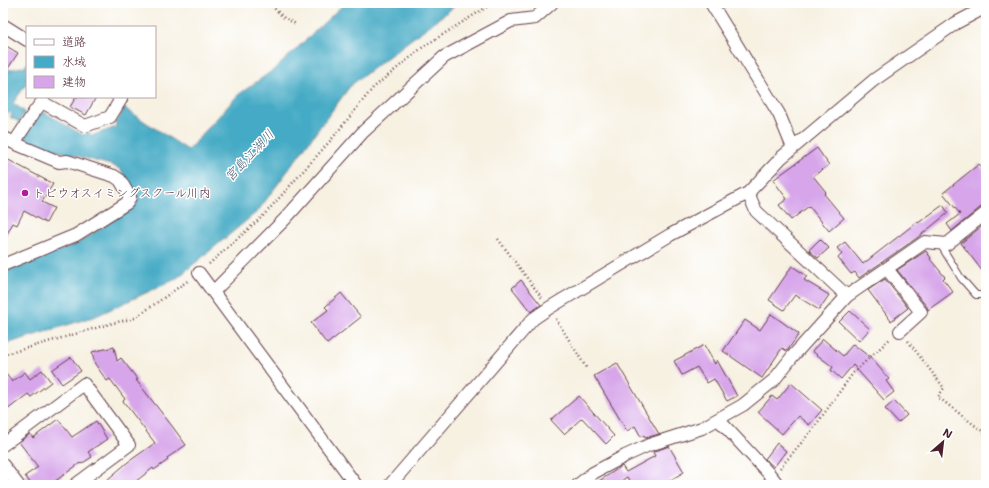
<svg xmlns="http://www.w3.org/2000/svg" width="989" height="488" font-family="'Shantell Sans','Klee One',sans-serif">
  <rect width="100%" height="100%" fill="#fff"/>
  <filter id="ink" filterUnits="userSpaceOnUse"><feTurbulence type="fractalNoise" baseFrequency=".025" numOctaves="2"/><feDisplacementMap in="SourceGraphic" scale="8" xChannelSelector="R" yChannelSelector="G"/><feConvolveMatrix kernelMatrix="1 2 1 2 8 2 1 2 1" color-interpolation-filters="sRGB"/></filter>
  <filter id="wash" filterUnits="userSpaceOnUse"><feTurbulence type="fractalNoise" baseFrequency=".012" numOctaves="4" result="noise"/><feDisplacementMap in="SourceGraphic" scale="16" xChannelSelector="R" yChannelSelector="G"/><feGaussianBlur stdDeviation="0.9" result="paint"/><feColorMatrix in="noise" values="0 0 0 0 0 0 0 0 0 0 0 0 0 0 0 0 0 1.4 0 .05"/><feComposite in="paint" operator="in"/></filter>
  <g filter="url(#wash)">
    <rect width="100%" height="100%" fill="#f7f1e2"/>
    <!-- water -->
    <path fill="#45aac5" stroke="#486478" d="M 345,3 L 459,3 L 351,85 L 258,211 L 176,279 L 96,316 L 3,345 L 3,272 L 78,243 L 130,209 L 135,205 L 137,199 L 135,191 L 120,169 L 114,166 L 44,147 L 23,138 L 39,114 L 44,112 L 83,135 L 89,132 L 91,136 L 116,127 L 115,122 L 118,120 L 124,108 L 188,150 L 238,95 L 276,68 Z
      M 27,63 L 27,83 L 13,103 L 25,112 L 19,122 L 10,117 L 12,114 L 9,112 L 7,115 L 3,113 L 3,111 L 5,107 L 3,106 L 3,71 L 26,66 Z"/>
    <g id="blocks">
      <!-- building -->
      <path fill="#d7a6ea" d="M 3,44 L 18,53 L 3,76 Z
        M 76,97 L 96,97 L 86,115 L 70,107 Z
        M 817,148 L 829,165 L 813,176 L 826,192 L 824,194 L 844,218 L 829,231 L 809,206 L 791,220 L 779,205 L 787,199 L 773,180 Z
        M 3,157 L 53,184 L 42,202 L 54,208 L 46,223 L 24,211 L 17,225 L 13,223 L 3,241 Z
        M 979,164 L 986,173 L 986,206 L 981,207 L 952,231 L 947,224 L 960,214 L 943,193 Z
        M 943,205 L 948,213 L 917,238 L 859,278 L 855,272 L 851,274 L 838,258 L 842,254 L 837,248 L 845,242 L 863,264 L 917,222 L 918,223 Z
        M 986,223 L 986,276 L 961,243 Z
        M 820,239 L 829,248 L 818,258 L 809,250 Z
        M 926,251 L 931,258 L 930,259 L 945,277 L 943,279 L 953,292 L 928,310 L 927,307 L 897,270 Z
        M 792,266 L 807,276 L 804,280 L 829,295 L 819,310 L 795,295 L 784,310 L 769,300 Z
        M 885,279 L 908,308 L 891,321 L 868,290 Z
        M 521,280 L 541,305 L 531,312 L 512,288 Z
        M 341,293 L 361,317 L 327,344 L 311,323 L 328,310 L 325,307 Z
        M 850,311 L 870,329 L 859,341 L 839,322 Z
        M 771,314 L 799,334 L 787,351 L 782,348 L 762,378 L 723,351 L 745,320 L 760,330 Z
        M 823,339 L 843,356 L 853,344 L 872,359 L 889,379 L 886,381 L 894,392 L 884,400 L 853,365 L 841,379 L 831,370 L 833,367 L 812,351 Z
        M 704,345 L 715,364 L 717,360 L 737,396 L 727,401 L 714,379 L 707,383 L 697,367 L 682,375 L 674,361 Z
        M 114,347 L 117,361 L 121,358 L 138,380 L 136,380 L 172,426 L 186,445 L 167,458 L 168,460 L 154,470 L 153,468 L 131,485 L 101,485 L 128,462 L 155,443 L 123,401 L 125,399 L 110,379 L 107,381 L 95,364 L 92,352 Z
        M 71,357 L 81,371 L 62,384 L 52,370 Z
        M 617,363 L 659,434 L 645,438 L 644,435 L 641,437 L 635,426 L 627,431 L 594,376 Z
        M 3,370 L 12,382 L 25,372 L 30,379 L 42,370 L 51,382 L 31,397 L 28,394 L 3,413 Z
        M 791,383 L 822,410 L 809,425 L 798,416 L 782,434 L 758,412 L 772,396 L 777,400 Z
        M 579,396 L 614,436 L 606,444 L 582,418 L 564,434 L 551,420 Z
        M 894,401 L 907,415 L 898,423 L 885,409 Z
        M 58,419 L 72,437 L 96,421 L 107,439 L 88,452 L 92,457 L 81,464 L 80,463 L 50,485 L 32,485 L 25,476 L 38,467 L 19,442 L 30,434 L 33,438 Z
        M 777,443 L 786,451 L 774,467 L 765,459 Z
        M 669,446 L 684,472 L 662,485 L 632,485 L 627,477 L 615,485 L 593,485 L 622,466 L 626,472 L 655,456 L 653,452 Z"/>
    </g>
  </g>
  <g filter="url(#ink)">
    <use href="#blocks" fill-opacity="0" stroke="#643e46" stroke-width="1"/>
    <g fill="none" stroke-linecap="round" stroke-linejoin="round">
      <defs>
        <path id="lane" d="M 940,244 L 961,278 L 976,295 L 986,295"/>
        <path id="street" d="M 711,3 L 779,114 L 793,148 L 782,157 L 748,193 L 756,211 L 847,296
          M 3,25 L 27,40
          M 3,137 L 14,143 L 59,162 L 67,161 L 114,176 L 120,180 L 130,197 L 127,203 L 76,235 L 3,265
          M 14,143 L 35,111 L 42,102 L 85,126 L 110,117 L 121,99 L 118,97
          M 793,148 L 874,80 L 956,23 L 986,7
          M 887,269 L 921,312 L 900,331
          M 199,273 L 356,485
          M 213,292 L 285,219 L 363,132 L 444,57 L 511,21 L 535,18 L 552,3
          M 718,419 L 772,477 L 778,485
          M 3,445 L 84,384 L 129,445 L 75,485
          M 3,465 L 18,485
          M 390,485 L 533,319 L 549,308 L 670,235 L 748,193
          M 578,485 L 593,473 L 625,456 L 649,445 L 702,428 L 743,405 L 774,380 L 792,357 L 847,296 L 925,242 L 947,244 L 986,213"/>
      </defs>
      <!-- lane casing -->
      <use href="#lane" stroke="#643e46" stroke-width="8"/>
      <!-- street casing -->
      <use href="#street" stroke="#643e46" stroke-width="14"/>
      <!-- path -->
      <path stroke="#643e46" stroke-width="2.5" stroke-dasharray="1 3" stroke-linecap="butt" d="M 269,3 L 284,18 L 296,24
        M 498,239 L 542,298
        M 209,264 L 263,216 L 331,140 L 373,88 L 423,47 L 493,3
        M 556,319 L 587,369
        M 908,341 L 944,388 L 938,397 L 986,434
        M 3,355 L 113,323 L 135,318 L 189,280
        M 780,468 L 813,429 L 853,373 L 891,338"/>
      <!-- lane -->
      <use href="#lane" stroke="#fff" stroke-width="6"/>
      <!-- street -->
      <use href="#street" stroke="#fff" stroke-width="12"/>
    </g>
  </g>
  <!-- markers -->
  <circle fill="#b5179e" stroke="#fff" stroke-width="1.5" cx="25" cy="193" r="4"/>
  <g text-anchor="middle" stroke-width="3" stroke-linejoin="round" paint-order="stroke">
    <!-- poi labels -->
    <g font-size="12" fill="#4a1f2b" stroke="#fff" text-anchor="start">
      <text x="33" y="197">トビウオスイミングスクール川内</text>
    </g>
    <!-- water labels -->
    <g font-size="13" font-style="italic" fill="#485e70" stroke="#fff">
      <text transform="translate(249 155) rotate(-47)" y="5">宮島江湖川</text>
    </g>
  </g>
  <!-- margin -->
  <rect width="989" height="488" fill="none" stroke="#fff" stroke-width="16"/>
  <!-- legend -->
  <rect x="26" y="26" width="130" height="72" fill="#ffffff" stroke="#b7a5aa"/>
  <rect x="34" y="39" width="20" height="6" fill="#ffffff" stroke="#b7a5aa"/>
  <text x="62" y="46" font-size="12" fill="#4a1f2b">道路</text>
  <rect x="34" y="56" width="20" height="12" fill="#45aac5" stroke="#b7a5aa"/>
  <text x="62" y="66" font-size="12" fill="#4a1f2b">水域</text>
  <rect x="34" y="76" width="20" height="12" fill="#d7a6ea" stroke="#b7a5aa"/>
  <text x="62" y="86" font-size="12" fill="#4a1f2b">建物</text>
  <!-- north arrow -->
  <g transform="translate(943 442) rotate(28)" stroke="#ffffff" stroke-width="3" paint-order="stroke">
  <path d="M0-3L7 15L0 10L-7 15Z" fill="#4a1f2b"/>
  <text y="-6" font-size="11" font-weight="bold" text-anchor="middle" fill="#4a1f2b">N</text>
  </g>
</svg>
